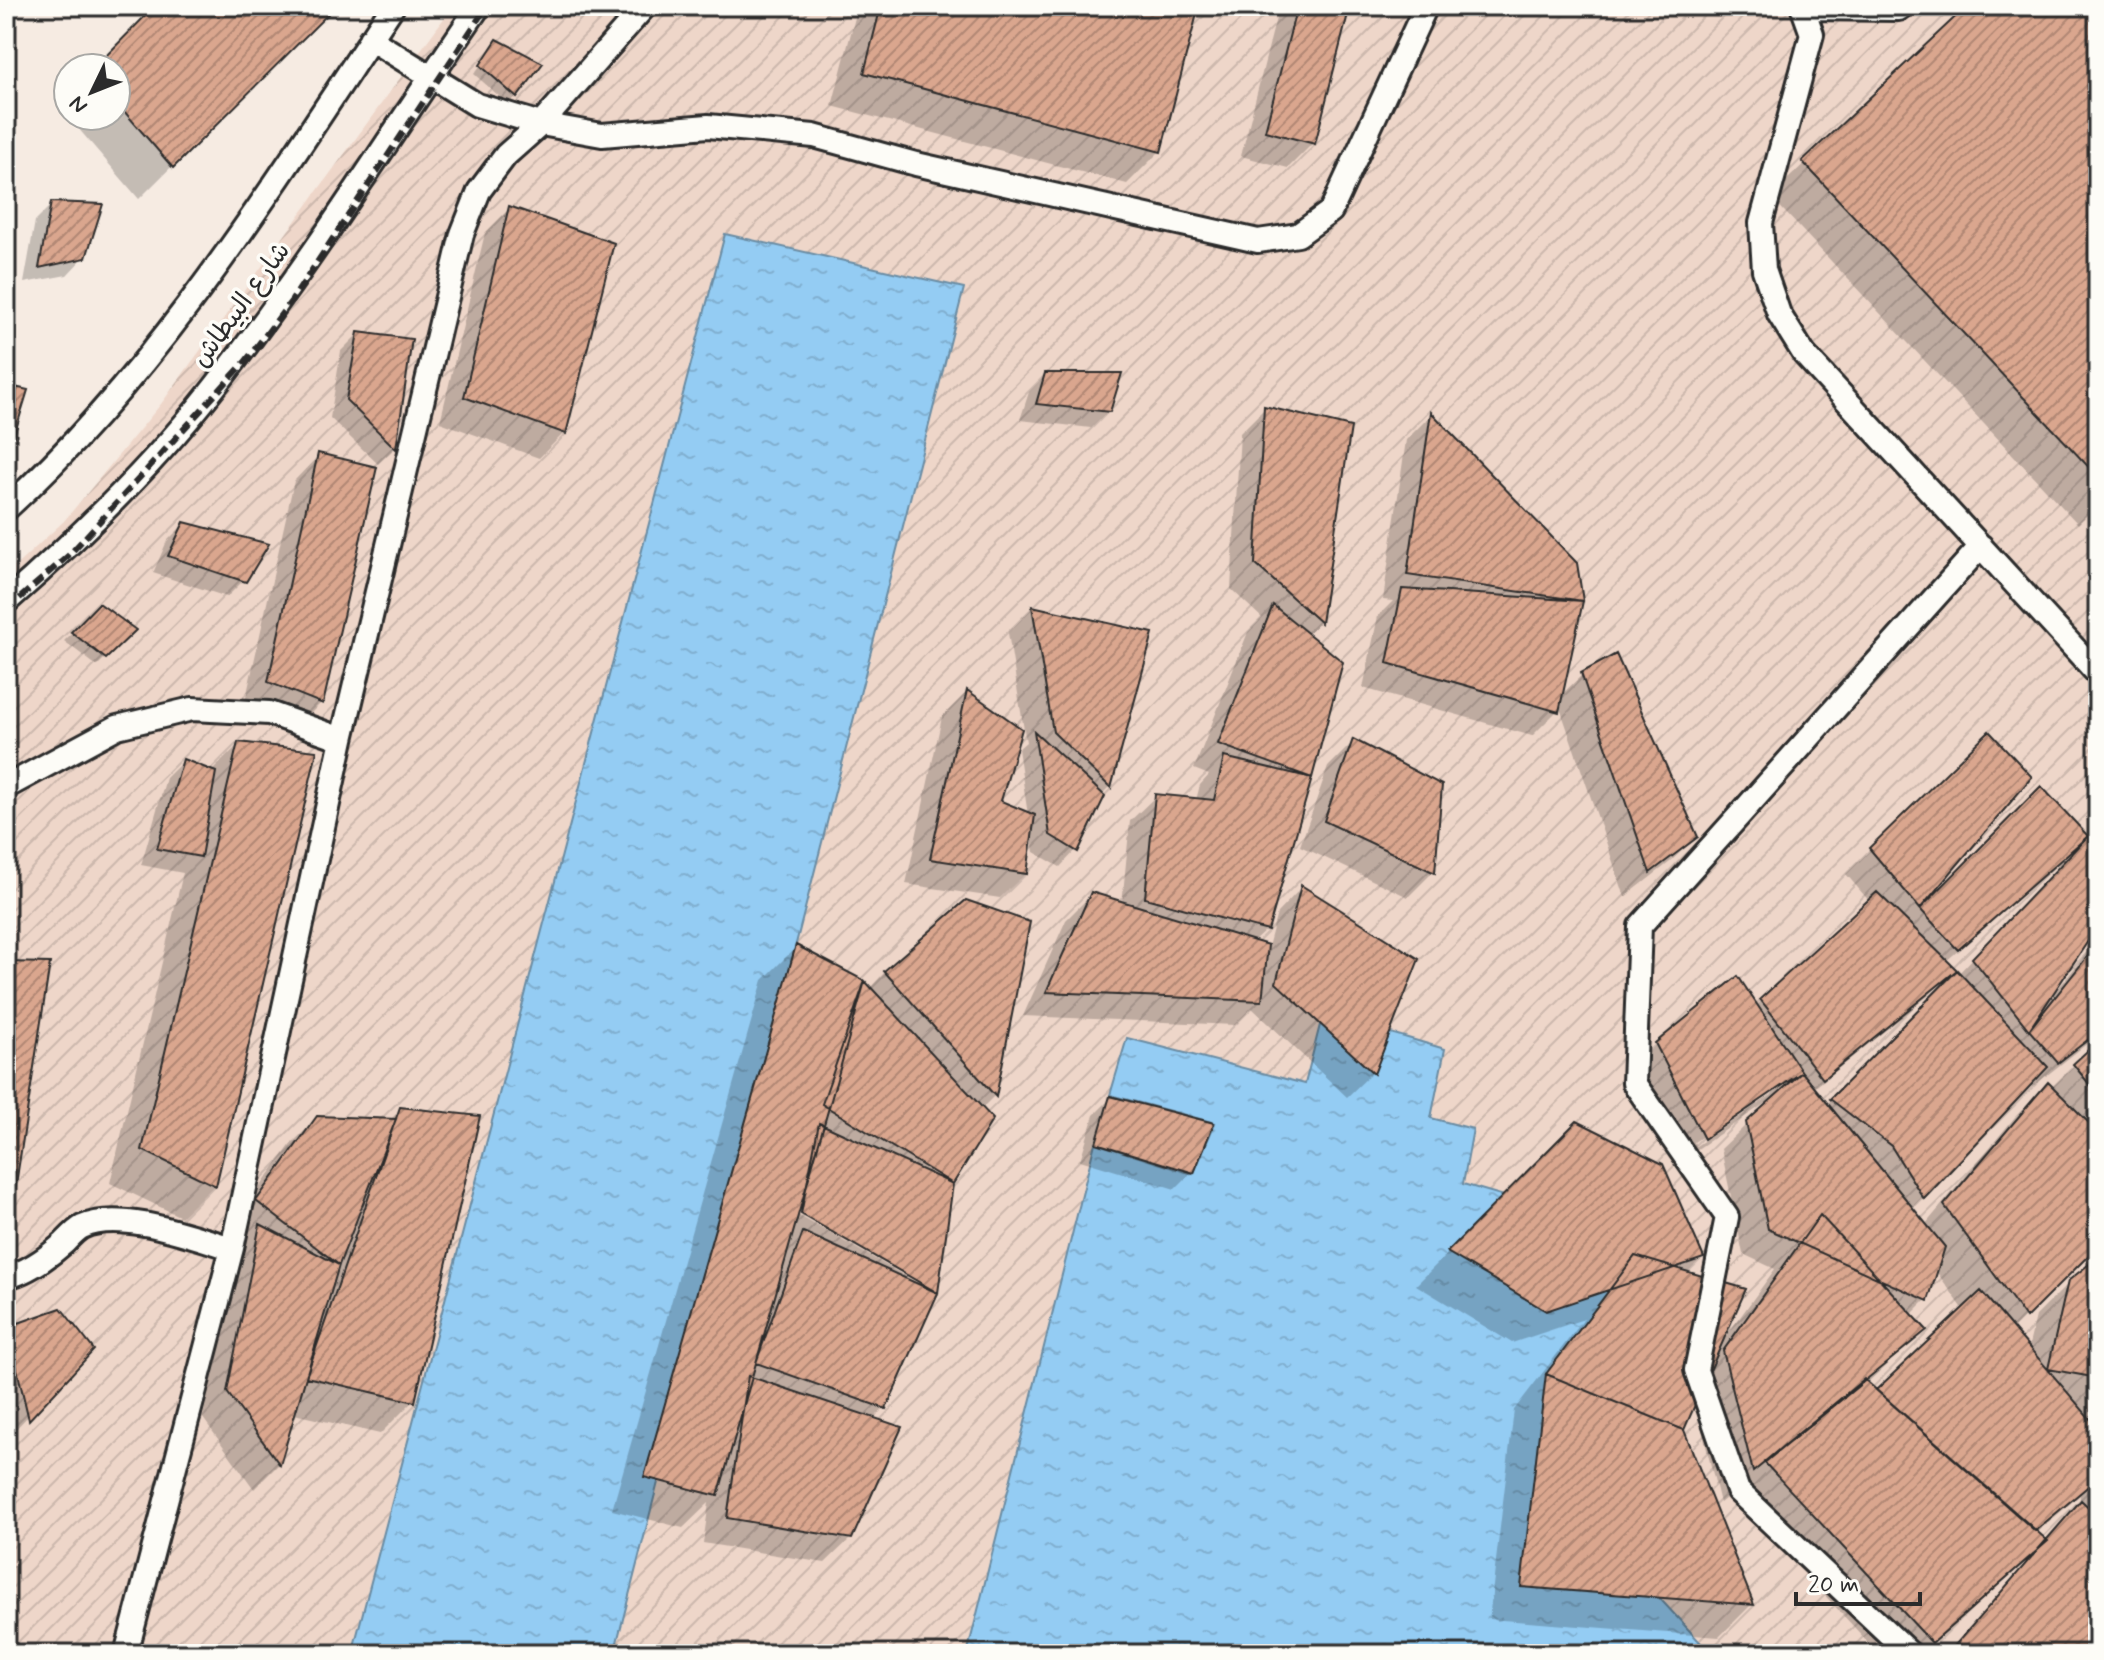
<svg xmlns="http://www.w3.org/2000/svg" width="2104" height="1660" font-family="Mynerve,'Playpen Sans Arabic',sans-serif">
  <defs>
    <pattern id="industrial-furrows" width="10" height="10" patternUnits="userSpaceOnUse" patternTransform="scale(2)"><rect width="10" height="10" fill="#eed6c9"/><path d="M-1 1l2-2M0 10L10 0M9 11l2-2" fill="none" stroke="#ccb8ad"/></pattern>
    <pattern id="water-ripples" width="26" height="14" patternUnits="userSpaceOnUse" patternTransform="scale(2)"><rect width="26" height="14" fill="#94ccf3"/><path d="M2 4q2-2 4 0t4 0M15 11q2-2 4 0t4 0" fill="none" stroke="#80afd0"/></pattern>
    <pattern id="building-hatch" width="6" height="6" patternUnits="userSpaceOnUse" patternTransform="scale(2)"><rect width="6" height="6" fill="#daa68e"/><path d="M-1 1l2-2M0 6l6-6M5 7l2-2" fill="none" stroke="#b18774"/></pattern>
  </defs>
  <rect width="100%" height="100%" fill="#f6ebe2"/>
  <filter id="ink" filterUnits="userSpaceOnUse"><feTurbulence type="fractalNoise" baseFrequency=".0125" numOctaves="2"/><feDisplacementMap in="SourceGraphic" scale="16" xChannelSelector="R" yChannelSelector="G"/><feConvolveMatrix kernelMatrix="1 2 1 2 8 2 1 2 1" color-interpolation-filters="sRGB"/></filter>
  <g filter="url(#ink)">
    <!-- industrial -->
    <path fill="url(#industrial-furrows)" d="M 453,6 L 2098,6 L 2098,1654 L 1711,1654 L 1592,1526 L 1664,1243 L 1462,1184 L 1431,1119 L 1323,1013 L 1305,1084 L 1128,1039 L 1111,1095 L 1215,1122 L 1193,1174 L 1095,1144 L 967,1654 L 6,1654 L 6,575 L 64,521 L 161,404 Z"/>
    <!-- water -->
    <path fill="url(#water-ripples)" stroke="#6a8ca3" stroke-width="2" d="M 725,234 L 964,288 L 614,1654 L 352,1654 Z
      M 1323,1013 L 1445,1049 L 1431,1118 L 1473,1129 L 1463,1184 L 1665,1243 L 1592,1525 L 1711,1654 L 967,1654 L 1095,1143 L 1193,1174 L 1215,1123 L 1110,1095 L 1127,1038 L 1305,1084 Z"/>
    <!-- shadow -->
    <path fill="#0003" fill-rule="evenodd" d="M 158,6 L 333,6 L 139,199 L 59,106 L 68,97 L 68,116 L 116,116 L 116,68 L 97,68 Z
      M 858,6 L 1197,6 L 1160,151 L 1127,184 L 832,106 Z
      M 1279,6 L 1348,6 L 1313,143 L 1288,168 L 1241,156 Z
      M 1970,6 L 2098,6 L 2098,505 L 2078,524 L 1770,196 Z
      M 498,42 L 516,97 L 508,104 L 474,74 Z
      M 52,204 L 84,257 L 67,275 L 24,283 L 35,221 Z
      M 510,208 L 564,433 L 539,458 L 440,422 L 485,233 Z
      M 358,334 L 410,341 L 395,448 L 378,464 L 330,418 L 341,351 Z
      M 1046,375 L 1108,411 L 1091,428 L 1020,420 L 1029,392 Z
      M 1265,408 L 1349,429 L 1319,622 L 1307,635 L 1341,663 L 1266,930 L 1253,942 L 1268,947 L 1277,913 L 1301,888 L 1417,959 L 1372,1073 L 1347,1097 L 1252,1008 L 1235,1025 L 1023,1016 L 1066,920 L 1091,895 L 1122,904 L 1130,821 L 1156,796 L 1196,800 L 1200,785 L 1209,775 L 1194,769 L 1248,632 L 1262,618 L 1231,589 L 1240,433 Z
      M 1431,415 L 1575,564 L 1581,601 L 1560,696 L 1582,675 L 1696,837 L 1670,862 L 1625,897 L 1560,708 L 1532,736 L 1363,688 L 1378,616 L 1393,601 L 1383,600 L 1406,440 Z
      M 319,455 L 321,703 L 296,728 L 244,707 L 294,481 Z
      M 184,524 L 244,580 L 227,597 L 153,573 L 167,541 Z
      M 100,606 L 133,630 L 97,666 L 64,641 Z
      M 1032,608 L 1110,786 L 1101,795 L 1076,850 L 1060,867 L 1034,852 L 1031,835 L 1026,873 L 1000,898 L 906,884 L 942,717 L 967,692 L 999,803 L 1028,815 L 1018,749 L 1026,742 L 1008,633 Z
      M 1989,733 L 1924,901 L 1927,903 L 2041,789 L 2098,850 L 2098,922 L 2054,988 L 2057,990 L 2098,939 L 2098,1035 L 2032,1087 L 2030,1084 L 1911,1209 L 1925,1225 L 2015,1117 L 2048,1084 L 2051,1088 L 2098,1044 L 2098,1243 L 2012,1330 L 2028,1349 L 2036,1316 L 2069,1283 L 2098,1259 L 2098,1654 L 1947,1654 L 2030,1562 L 2027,1559 L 1921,1654 L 1879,1654 L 1731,1494 L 1720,1503 L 1695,1401 L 1682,1431 L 1752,1604 L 1719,1637 L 1489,1619 L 1514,1410 L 1584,1319 L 1512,1343 L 1416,1285 L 1577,1124 L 1702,1257 L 1686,1273 L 1722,1342 L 1775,1269 L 1743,1254 L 1721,1149 L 1768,1104 L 1767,1102 L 1678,1162 L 1631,1070 L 1656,1045 L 1756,1006 L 1870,902 L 1846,874 ZM 2058,864 L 2060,867 L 1958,974 L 1826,1105 L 1813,1089 L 1929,995 L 1954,970 L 1945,962 ZM 1773,1089 L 1773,1094 L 1696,1146 L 1694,1142 ZM 1936,1271 L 1964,1310 L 1876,1393 L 1866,1384 L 1924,1330 L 1911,1315 L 1926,1300 ZM 2080,1495 L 2080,1504 L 2045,1541 L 2036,1533 Z
      M 1353,742 L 1440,786 L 1433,872 L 1408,897 L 1300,846 L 1328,767 Z
      M 239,744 L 214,1185 L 181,1217 L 110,1183 L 183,873 L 141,865 L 166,778 L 183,761 L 211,772 Z
      M 1028,924 L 994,1096 L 981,1109 L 990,1119 L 951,1183 L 936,1292 L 884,1408 L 873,1419 L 851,1538 L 825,1563 L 703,1543 L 709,1503 L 683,1528 L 612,1510 L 763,980 L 796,947 L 869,989 L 885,972 ZM 793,1208 L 919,1279 L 919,1284 L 791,1211 Z
      M 1111,1098 L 1192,1172 L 1175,1189 L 1080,1160 L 1094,1115 Z
      M 401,1109 L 413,1401 L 380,1434 L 294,1414 L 279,1464 L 254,1489 L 203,1418 L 236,1251 L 248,1239 L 232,1226 L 292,1143 L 318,1118 L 390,1120 Z
      M 8,1329 L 91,1350 L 9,1436 L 9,1453 L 6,1455 Z"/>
    <!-- building -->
    <path fill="url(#building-hatch)" stroke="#2b2b2b" stroke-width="2" d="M 155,6 L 336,6 L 173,168 L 116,102 L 116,68 L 94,68 Z
      M 881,6 L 1199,6 L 1161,152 L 864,73 Z
      M 1297,6 L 1350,6 L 1315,144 L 1265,131 Z
      M 1967,6 L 2098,6 L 2098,477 L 1802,161 Z
      M 497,39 L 543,63 L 517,98 L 480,65 Z
      M 51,202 L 103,204 L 86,258 L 39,268 Z
      M 509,206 L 614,243 L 566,434 L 464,397 Z
      M 358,332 L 412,339 L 396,449 L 346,400 Z
      M 1045,373 L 1122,373 L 1110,412 L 1036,404 Z
      M 6,385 L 28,390 L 12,442 L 6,441 Z
      M 1264,406 L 1351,427 L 1321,623 L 1255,564 Z
      M 1431,412 L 1577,563 L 1583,601 L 1407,575 Z
      M 318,453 L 377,467 L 323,704 L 268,682 Z
      M 184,522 L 269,544 L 246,582 L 168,556 Z
      M 1402,589 L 1583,601 L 1559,712 L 1387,663 Z
      M 99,603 L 136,630 L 106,659 L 71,632 Z
      M 1273,605 L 1343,662 L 1312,778 L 1218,744 Z
      M 1032,606 L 1153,633 L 1111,788 L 1053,732 Z
      M 1616,654 L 1698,837 L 1650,873 L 1581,673 Z
      M 967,690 L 1022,729 L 1001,801 L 1035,815 L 1027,874 L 930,859 Z
      M 1034,731 L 1105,796 L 1078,852 L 1050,835 Z
      M 1989,731 L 2032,777 L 1920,909 L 1869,848 Z
      M 1353,739 L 1442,785 L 1435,873 L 1324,821 Z
      M 238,742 L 317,751 L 216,1186 L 142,1150 Z
      M 1224,757 L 1312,778 L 1268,931 L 1145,898 L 1155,794 L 1214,800 Z
      M 183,759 L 216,772 L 201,857 L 157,849 Z
      M 2041,786 L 2088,836 L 1958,950 L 1920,909 Z
      M 2088,836 L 2098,847 L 2098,926 L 2029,1030 L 1972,958 Z
      M 1301,885 L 1419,959 L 1374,1074 L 1276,983 Z
      M 1091,892 L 1268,945 L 1262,1001 L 1046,992 Z
      M 1877,892 L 1957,970 L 1823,1079 L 1760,999 Z
      M 966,900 L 1030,922 L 996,1097 L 884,971 Z
      M 2098,943 L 2098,1032 L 2058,1063 L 2029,1030 Z
      M 796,945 L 865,981 L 718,1496 L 644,1477 Z
      M 6,962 L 50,963 L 12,1210 L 6,1204 Z
      M 1957,970 L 2048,1067 L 1924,1199 L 1891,1146 L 1830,1099 Z
      M 1738,976 L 1802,1072 L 1704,1139 L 1655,1043 Z
      M 865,981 L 993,1119 L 953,1184 L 822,1104 Z
      M 2098,1041 L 2098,1095 L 2073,1064 Z
      M 1802,1072 L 1945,1247 L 1928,1301 L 1768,1229 L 1746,1122 Z
      M 2048,1082 L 2098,1132 L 2098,1246 L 2026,1318 L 1944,1205 Z
      M 1110,1096 L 1214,1123 L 1194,1173 L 1096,1143 Z
      M 400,1107 L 480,1116 L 415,1402 L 306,1377 Z
      M 317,1116 L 396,1119 L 339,1265 L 256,1201 Z
      M 1577,1121 L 1663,1164 L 1704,1258 L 1546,1311 L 1447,1252 Z
      M 819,1123 L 953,1184 L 938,1293 L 801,1214 Z
      M 1820,1215 L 1927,1330 L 1753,1472 L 1723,1351 Z
      M 260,1224 L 339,1265 L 280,1465 L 227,1392 Z
      M 803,1232 L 938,1293 L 886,1409 L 756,1363 Z
      M 1635,1256 L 1746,1289 L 1684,1430 L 1546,1374 Z
      M 2098,1257 L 2098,1378 L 2048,1369 L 2068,1281 Z
      M 1981,1291 L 2098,1428 L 2098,1478 L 2035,1531 L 1876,1390 Z
      M 61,1308 L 94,1350 L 29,1420 L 7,1327 Z
      M 6,1345 L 14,1346 L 11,1453 L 6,1453 Z
      M 1546,1374 L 1684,1430 L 1754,1605 L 1521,1587 Z
      M 748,1376 L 902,1427 L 852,1539 L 727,1518 Z
      M 1864,1379 L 2048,1541 L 1932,1643 L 1764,1462 Z
      M 2081,1500 L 2098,1516 L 2098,1654 L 1950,1651 Z"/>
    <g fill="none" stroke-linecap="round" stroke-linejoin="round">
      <defs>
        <path id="lane" d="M 1802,6 L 1812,34 L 1761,223 L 1764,270 L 1779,314 L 1804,354 L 2098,674
          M 1804,8 L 1899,9 L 1903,6
          M 370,39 L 477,105 L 541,124 L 602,135 L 708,126 L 814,136 L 916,164 L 1258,241 L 1298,235 L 1331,211 L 1426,6
          M 6,509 C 163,366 276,181 393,6
          M 6,602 C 80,537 152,467 213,389 C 309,267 391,134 479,6
          M 6,787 L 117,727 L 192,709 L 269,713 L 342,739
          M 6,1277 C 26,1273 48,1257 64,1243 C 69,1238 76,1230 82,1227 C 121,1209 193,1237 232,1248
          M 126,1654 L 232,1248 L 342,739 L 462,234 L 479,191 L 506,155 L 541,124 L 645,6
          M 1910,1654 L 1738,1491 L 1696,1370 L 1727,1217 L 1634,1083 L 1640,926 L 1981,546"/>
      </defs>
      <!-- lane casing -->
      <use href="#lane" stroke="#2b2b2b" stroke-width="28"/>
      <!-- lane -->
      <use href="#lane" stroke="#fdfcf7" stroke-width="22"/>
      <!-- rail -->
      <path stroke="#2b2b2b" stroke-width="6" stroke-dasharray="12 6" stroke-linecap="butt" d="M 6,610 L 69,555 L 245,362 L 292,300 L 487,6"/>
    </g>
  </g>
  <g text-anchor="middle" stroke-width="7" stroke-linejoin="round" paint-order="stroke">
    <!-- street labels -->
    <g font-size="26" fill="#2b2b2b" stroke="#fdfcf7">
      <text transform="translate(240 304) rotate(-54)" y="9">شارع البيطاش</text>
    </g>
  </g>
  <!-- margin -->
  <rect width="2104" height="1660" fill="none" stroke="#fdfcf7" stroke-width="32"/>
  <rect x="16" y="16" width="2072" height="1628" fill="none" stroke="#2b2b2b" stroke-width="3" filter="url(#ink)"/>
  <!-- north arrow -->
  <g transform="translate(92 92) rotate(227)"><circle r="38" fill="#fdfcf7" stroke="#a9a8a5" stroke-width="2"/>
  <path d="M0-6L14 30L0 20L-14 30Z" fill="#2b2b2b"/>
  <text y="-12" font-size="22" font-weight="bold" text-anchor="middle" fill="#2b2b2b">N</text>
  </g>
  <!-- scale -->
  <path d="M1796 1592v12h124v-12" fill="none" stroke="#2b2b2b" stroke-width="4"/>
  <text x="1808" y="1592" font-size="24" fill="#2b2b2b" stroke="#fdfcf7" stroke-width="6" paint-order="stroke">20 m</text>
</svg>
